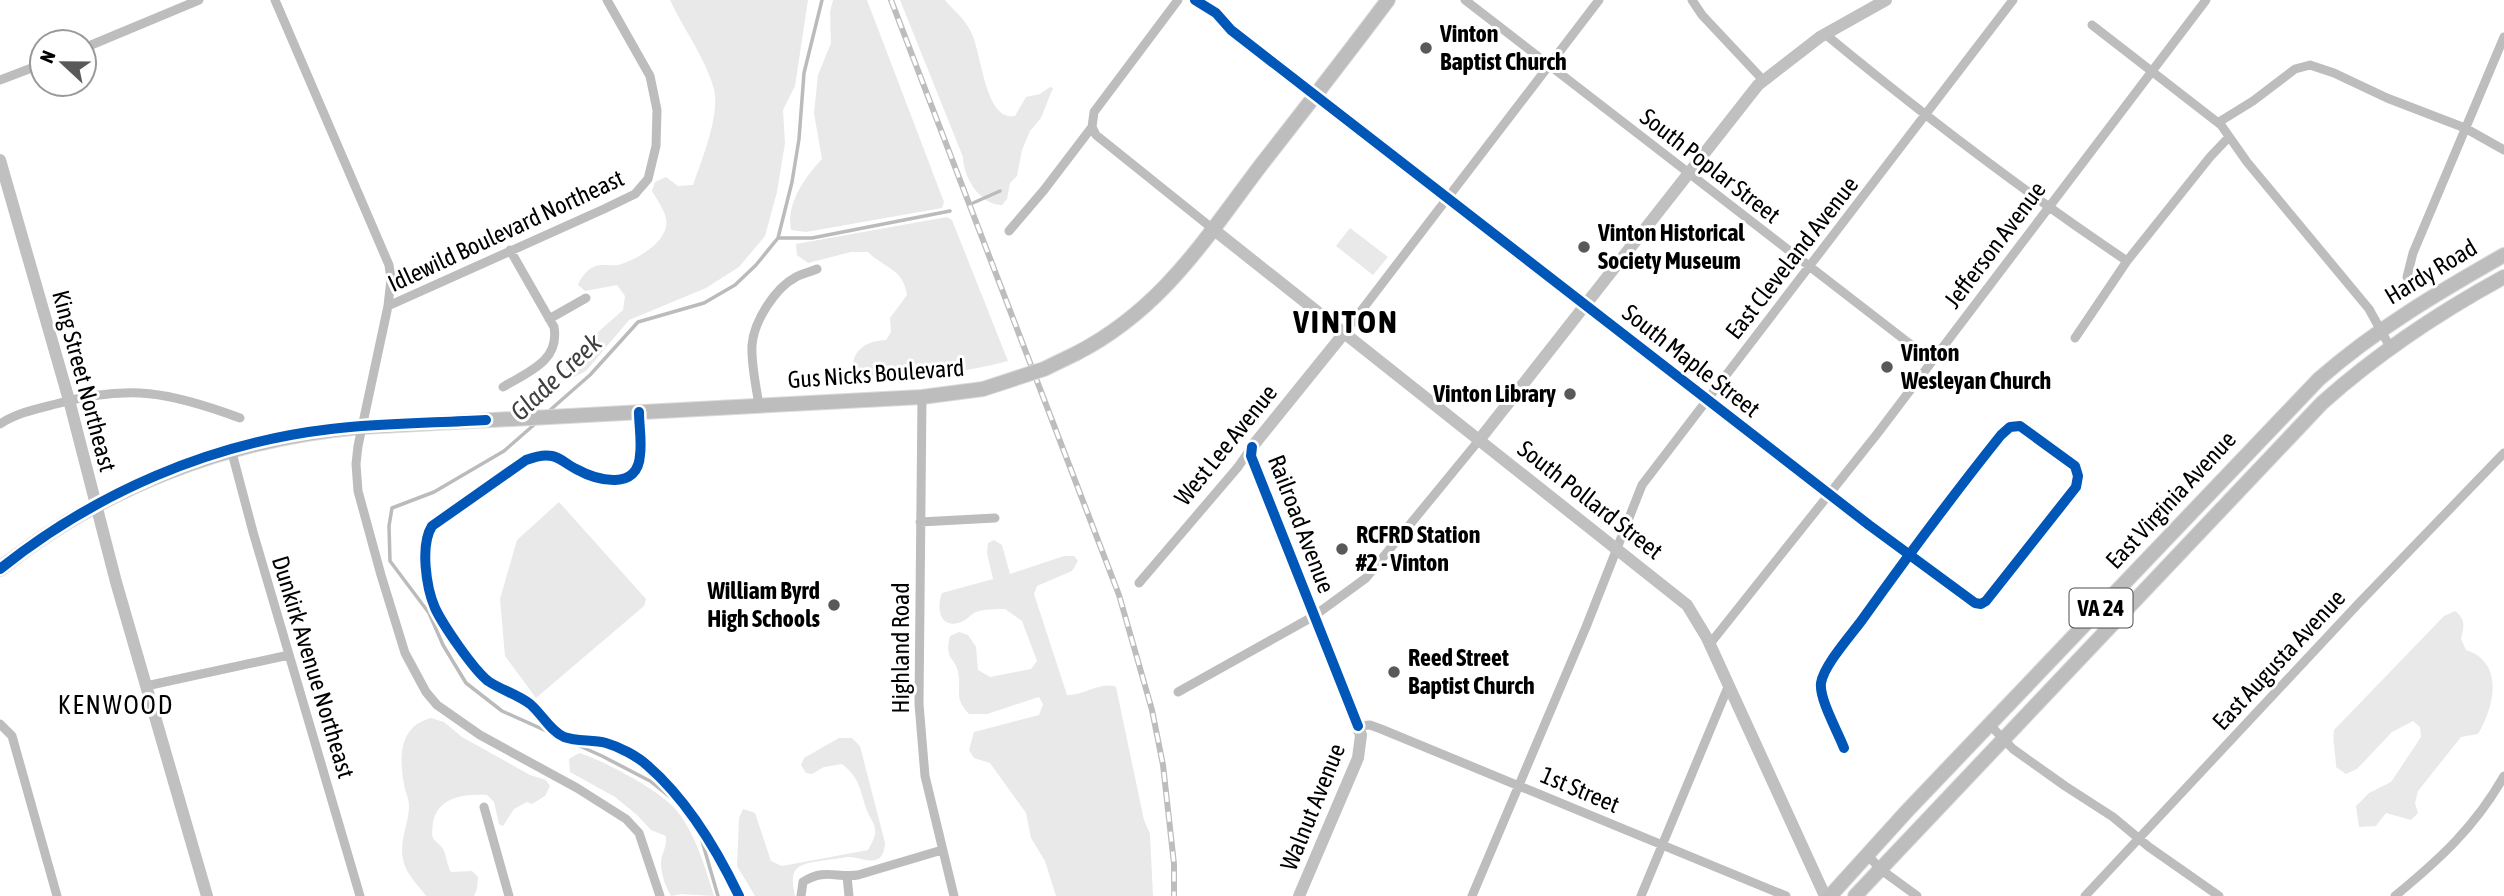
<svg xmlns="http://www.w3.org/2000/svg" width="2504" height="896" font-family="'Asap Condensed',sans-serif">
  <rect width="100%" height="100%" fill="#fff"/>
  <!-- green -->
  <path fill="#e9e9e9" d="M 670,0 L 808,0 L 795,86 L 783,110 L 785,143 L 777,192 L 765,236 L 739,267 L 706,288 L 629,320 L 586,371 L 574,377 L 566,369 L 581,347 L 623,310 L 625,296 L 617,285 L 585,291 L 578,285 C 581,277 587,269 596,266 C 603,264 611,266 618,265 C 637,260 674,239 665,215 C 662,206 656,198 652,191 L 655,182 L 666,177 L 678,186 L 693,185 C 702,159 720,116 714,89 C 705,57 684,30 670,0 Z
    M 833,0 L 867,0 L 944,202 L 942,208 L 806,232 L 791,230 C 786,203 805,177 822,159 L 814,113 L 818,75 L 831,43 L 830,12 Z
    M 900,0 L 945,0 C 953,10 964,18 970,30 C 982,50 984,122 1015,116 L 1026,97 L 1040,94 L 1050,87 L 1053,88 L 1041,118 L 1030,131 L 1022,150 L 1017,176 L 1010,183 L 1007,199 L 1002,205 C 980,205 963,177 963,157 Z
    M 947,217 L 952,220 L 1008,361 C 960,374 912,377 862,379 L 854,375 C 849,352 864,341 886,340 L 891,332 L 890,318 L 907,295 C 903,268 885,269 868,252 L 851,252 L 808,263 L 797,255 L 796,244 Z
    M 1350,228 L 1388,257 L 1373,275 L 1336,246 Z
    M 559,502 L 646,599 L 644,606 L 536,698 L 505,656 L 500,599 L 517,540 Z
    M 994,540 L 1002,545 L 1010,574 L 1064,556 L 1074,556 L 1078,561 L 1072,571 L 1037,586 L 1034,594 L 1067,695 C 1083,696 1101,681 1116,687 L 1144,820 L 1150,834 L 1153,896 L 1056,896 L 1045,861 L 1031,838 L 1026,813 L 990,763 L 974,758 L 969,750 L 974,732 L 1039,715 L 1043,704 L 1039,697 L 987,714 L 969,714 C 953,697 962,691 958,672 C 955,656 944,661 950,636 L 959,632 L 968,635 L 976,647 L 978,670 L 990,677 L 1031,669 L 1037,661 L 1022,621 L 1005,609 C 996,609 984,609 976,612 C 971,614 967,620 961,622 C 940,630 936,609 942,593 L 993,579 L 987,553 L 988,543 Z
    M 2455,611 C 2466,619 2464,627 2461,639 L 2466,650 C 2504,662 2495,706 2478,734 L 2461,737 L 2418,791 L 2415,803 L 2418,813 L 2411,820 L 2386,813 L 2376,826 L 2359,827 L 2356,806 L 2369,793 L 2391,782 L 2421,737 L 2420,727 L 2413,721 L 2392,732 L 2357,769 L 2346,774 L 2336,767 C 2336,754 2332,742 2334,730 L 2444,616 Z
    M 431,718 L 444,722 L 462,737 L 530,775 L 546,780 L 550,786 L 545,796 L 532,804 L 527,802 L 514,809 L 503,826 L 499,824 L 494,802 L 487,795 C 465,794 439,796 433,822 C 433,826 431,834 433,838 C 436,843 442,845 444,851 C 447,858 447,865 451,872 L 472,871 L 478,877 L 477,889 L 474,896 L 426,896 C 418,885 405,873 403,859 C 399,841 409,823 409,806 C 409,799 405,791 404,784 C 399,757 399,726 431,718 Z
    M 839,738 L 852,738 L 860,746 L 885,843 C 883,871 863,857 848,857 C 839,858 829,860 820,861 C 795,864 789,870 795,896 L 755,896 L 737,866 L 739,818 L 743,809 L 755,813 L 771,861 L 782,866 L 868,850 C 871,844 874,840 875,834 C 876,824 872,822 868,813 C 859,791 862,780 842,764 L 824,767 L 812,774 L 806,773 L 801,765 L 804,758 Z
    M 579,753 C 601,759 663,792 677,811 C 696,835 705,867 714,896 L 681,894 L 671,896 C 666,887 661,875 661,863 C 661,854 667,848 666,836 L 651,830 L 637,815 L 615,797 L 570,772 L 569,759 Z"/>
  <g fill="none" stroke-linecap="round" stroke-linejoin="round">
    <!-- stream -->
    <path stroke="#bbb" stroke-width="3.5" d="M 973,203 L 1000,191
      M 778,238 L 812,238 L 950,211
      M 549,411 L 590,375 L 638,322 L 704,303 L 735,285 L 756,265 L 778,238 L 792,182 L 799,139 L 804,73 L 822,0
      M 536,423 L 504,451 L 434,492 L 392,508 L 389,526 L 390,561 L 429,613 L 443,645 L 466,683 L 502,711 L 602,756 L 650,781 L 680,805 L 698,827 L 718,896"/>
    <defs>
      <path id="primary" d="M 1077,353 C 1162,309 1205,239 1261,165 C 1304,110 1346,56 1388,0
        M 0,569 C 104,486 229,439 361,427 L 922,397 L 983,389
        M 1830,896 L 1907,811 L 2319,379 C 2376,329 2439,292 2504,255
        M 1855,896 L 2322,403 C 2378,353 2438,313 2504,277"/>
    </defs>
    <!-- primary casing -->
    <use href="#primary" stroke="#dbdbdb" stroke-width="16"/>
    <!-- street -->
    <path stroke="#bdbdbd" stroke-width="9" d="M 275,0 L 389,265 L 391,279 L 388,306
      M 607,0 L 650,76 L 657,110 L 656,146 L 648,179 L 635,194 L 604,209 L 388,306 L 358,446 L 356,464 L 358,491 L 381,575 L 405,653 L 426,692 L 437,705 L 480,735 L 577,788 L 626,819 L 639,833 L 660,896
      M 1195,0 L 1216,13 L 1231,30 L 1869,525 L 1975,603 L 1981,604 L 1986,601 L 2076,487 L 2078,476 L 2075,466 L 2020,426 L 2010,427 L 2001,435 C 1953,495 1907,557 1862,620 C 1851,635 1824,665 1821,683 C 1819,699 1838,732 1844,748
      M 1465,0 L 1932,361
      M 1692,0 L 1702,15 L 1763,80
      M 2092,25 L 2221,125 L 2247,162 L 2369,309 L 2390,347
      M 1825,34 C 1922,114 2023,191 2127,261
      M 84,48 L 199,0
      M 0,80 L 42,64
      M 2219,122 L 2253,101 L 2295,69 L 2310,65 L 2334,73 L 2387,98 L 2465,128 L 2504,150
      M 1092,127 L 1096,135 L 1213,229
      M 1092,127 L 1094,112 L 1178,0
      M 1009,231 L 1044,190 L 1092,127
      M 2407,277 L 2413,253 L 2504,37
      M 549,319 L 586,298
      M 1345,332 L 1599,0
      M 2075,338 L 2127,261 L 2210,157 L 2229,137
      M 503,387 C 528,372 560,361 554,327 L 510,250
      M 922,397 L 919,704 L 925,776 L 954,896
      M 759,405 C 756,386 751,364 752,345 C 754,321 775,288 796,277 C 802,274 810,272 817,269
      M 0,424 C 17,413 36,409 56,404 C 129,384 170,392 240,418
      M 231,449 L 253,532 L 360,896
      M 920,522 L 995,518
      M 1139,583 L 1238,467 L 1251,448
      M 1709,645 L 1877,434 L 2206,0
      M 146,686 L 289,655
      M 1178,692 L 1314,616 L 1366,578 L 1480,439
      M 0,724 L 12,736 L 57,896
      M 1990,725 L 2013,749 L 2065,786 L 2113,817 L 2149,847 L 2219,896
      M 1358,726 L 1370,725 L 1381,729 L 1786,896
      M 484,807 L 509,896
      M 1867,854 L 1880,869 L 1917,896
      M 847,876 L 849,896
      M 801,896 L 803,882 C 824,868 836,878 858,875 L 942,850
      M 1472,896 L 1586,627 L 1642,485 L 2013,0
      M 1641,896 L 1728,687
      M 2085,896 L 2359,603 L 2504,453
      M 2395,896 C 2440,859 2475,827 2504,776"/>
    <!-- secondary -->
    <path stroke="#c0c0c0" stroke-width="12" d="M 0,160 L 69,400 L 116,582 L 207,896
      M 1213,229 L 1687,605 L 1707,638 L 1825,896
      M 1480,439 L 1758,85 L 1820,37 L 1886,0
      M 1299,896 L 1358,758 L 1361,735 L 1251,453 L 1252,447 L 1345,332"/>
    <!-- primary -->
    <use href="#primary" stroke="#bdbdbd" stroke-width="14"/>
    <defs>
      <path id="rail" d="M 891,0 L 1119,595 L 1152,710 L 1163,765 L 1174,864 L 1174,896"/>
    </defs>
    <!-- rail casing -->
    <use href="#rail" stroke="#bdbdbd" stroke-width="6"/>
    <!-- rail -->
    <use href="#rail" stroke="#fff" stroke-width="3.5" stroke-dasharray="10" stroke-linecap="butt"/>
    <defs>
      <path id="primary-bridge" d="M 983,389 L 1044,369 L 1077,353"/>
    </defs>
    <!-- primary-bridge casing -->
    <use href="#primary-bridge" stroke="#dbdbdb" stroke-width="16" stroke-linecap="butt"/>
    <!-- primary-bridge -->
    <use href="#primary-bridge" stroke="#bdbdbd" stroke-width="14"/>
    <defs>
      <path id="cycleway" d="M 1195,0 L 1216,13 L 1231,30 L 1869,525 L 1975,603 L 1981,604 L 1986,601 L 2076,487 L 2078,476 L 2075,466 L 2020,426 L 2010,427 L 2001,435 C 1953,495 1907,557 1862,620 C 1851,635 1824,665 1821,683 C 1819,699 1838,732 1844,748
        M 639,412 C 639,426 642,441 640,455 C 638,491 598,481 576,469 C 568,465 561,458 552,456 C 543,454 534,457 526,460 L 432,526 C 420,545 426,587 435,608 C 443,625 473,669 488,681 C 501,690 517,694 530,704 C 542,714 550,731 564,737 C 578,742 593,739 606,743 C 620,747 637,756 648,766 C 687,800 717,850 739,896
        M 1252,447 L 1251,456 L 1358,726
        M 0,569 C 95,493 210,443 331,429 C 382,423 434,423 486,420"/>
    </defs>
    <!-- cycleway casing -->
    <use href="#cycleway" stroke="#fff" stroke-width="15"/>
    <!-- cycleway -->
    <use href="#cycleway" stroke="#0057b8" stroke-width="10"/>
  </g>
  <!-- markers -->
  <g fill="#595959" stroke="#fff" stroke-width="2.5">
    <circle cx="1426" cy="48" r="7"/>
    <circle cx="1584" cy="247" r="7"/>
    <circle cx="1887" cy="367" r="7"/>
    <circle cx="1570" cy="394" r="7"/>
    <circle cx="1342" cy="549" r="7"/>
    <circle cx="834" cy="605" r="7"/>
    <circle cx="1394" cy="672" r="7"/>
  </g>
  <g text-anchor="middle" stroke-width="6" stroke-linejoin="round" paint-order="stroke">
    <!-- shield labels -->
    <rect fill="#fff" stroke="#4c4c4c" stroke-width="2" x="2069.5" y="588.5" width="63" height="39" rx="5"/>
    <g font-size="23" font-weight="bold" fill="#000">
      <text x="2101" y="616">VA 24</text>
    </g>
    <!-- poi labels -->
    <g font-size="24" font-weight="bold" fill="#000" stroke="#fff" text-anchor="start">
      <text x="1440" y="42">Vinton<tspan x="1440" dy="28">Baptist Church</tspan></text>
      <text x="1598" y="241">Vinton Historical<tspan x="1598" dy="28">Society Museum</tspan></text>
      <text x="1901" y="361">Vinton<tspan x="1901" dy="28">Wesleyan Church</tspan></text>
      <text x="1556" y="402" text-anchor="end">Vinton Library</text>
      <text x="1356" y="543">RCFRD Station<tspan x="1356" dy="28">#2 - Vinton</tspan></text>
      <text x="820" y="599" text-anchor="end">William Byrd<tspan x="820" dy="28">High Schools</tspan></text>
      <text x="1408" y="666">Reed Street<tspan x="1408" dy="28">Baptist Church</tspan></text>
    </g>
    <!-- street labels -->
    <g font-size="24" fill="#000" stroke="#fff">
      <text transform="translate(1710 166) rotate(38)" y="8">South Poplar Street</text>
      <text transform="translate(506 231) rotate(-25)" y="8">Idlewild Boulevard Northeast</text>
      <text transform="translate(1995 245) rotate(-53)" y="8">Jefferson Avenue</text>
      <text transform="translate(1792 258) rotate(-52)" y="8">East Cleveland Avenue</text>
      <text transform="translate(2431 272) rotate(-31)" y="8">Hardy Road</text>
      <text transform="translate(1691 361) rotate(38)" y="8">South Maple Street</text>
      <text transform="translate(876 374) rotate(-4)" y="8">Gus Nicks Boulevard</text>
      <text transform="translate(84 381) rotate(75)" y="8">King Street Northeast</text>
      <text transform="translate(1226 445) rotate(-51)" y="8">West Lee Avenue</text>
      <text transform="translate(1590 500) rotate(38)" y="8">South Pollard Street</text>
      <text transform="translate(2171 500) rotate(-47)" y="8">East Virginia Avenue</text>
      <text transform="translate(1301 524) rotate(69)" y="8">Railroad Avenue</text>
      <text transform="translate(901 648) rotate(-90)" y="8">Highland Road</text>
      <text transform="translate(2279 660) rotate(-47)" y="8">East Augusta Avenue</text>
      <text transform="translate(313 667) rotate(73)" y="8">Dunkirk Avenue Northeast</text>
      <text transform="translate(1580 790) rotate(23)" y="8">1st Street</text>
      <text transform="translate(1313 807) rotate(-68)" y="8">Walnut Avenue</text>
    </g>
    <!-- water labels -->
    <g font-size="26" font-style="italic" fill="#3f3f3f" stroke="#fff">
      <text transform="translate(556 377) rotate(-43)" y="9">Glade Creek</text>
    </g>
    <!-- neighbourhood labels -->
    <g font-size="26" letter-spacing="2" fill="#000" stroke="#fff">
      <text x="116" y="714">KENWOOD</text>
    </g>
    <!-- district labels -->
    <g font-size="32" font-weight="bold" letter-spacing="2" fill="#000" stroke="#fff">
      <text x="1346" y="333">VINTON</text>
    </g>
  </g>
  <!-- north arrow -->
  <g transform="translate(63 63) rotate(292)"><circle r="33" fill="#ffffff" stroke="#999999" stroke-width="2"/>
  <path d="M0-5L12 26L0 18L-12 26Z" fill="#595959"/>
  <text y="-10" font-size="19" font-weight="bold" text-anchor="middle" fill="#000000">N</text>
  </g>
</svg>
